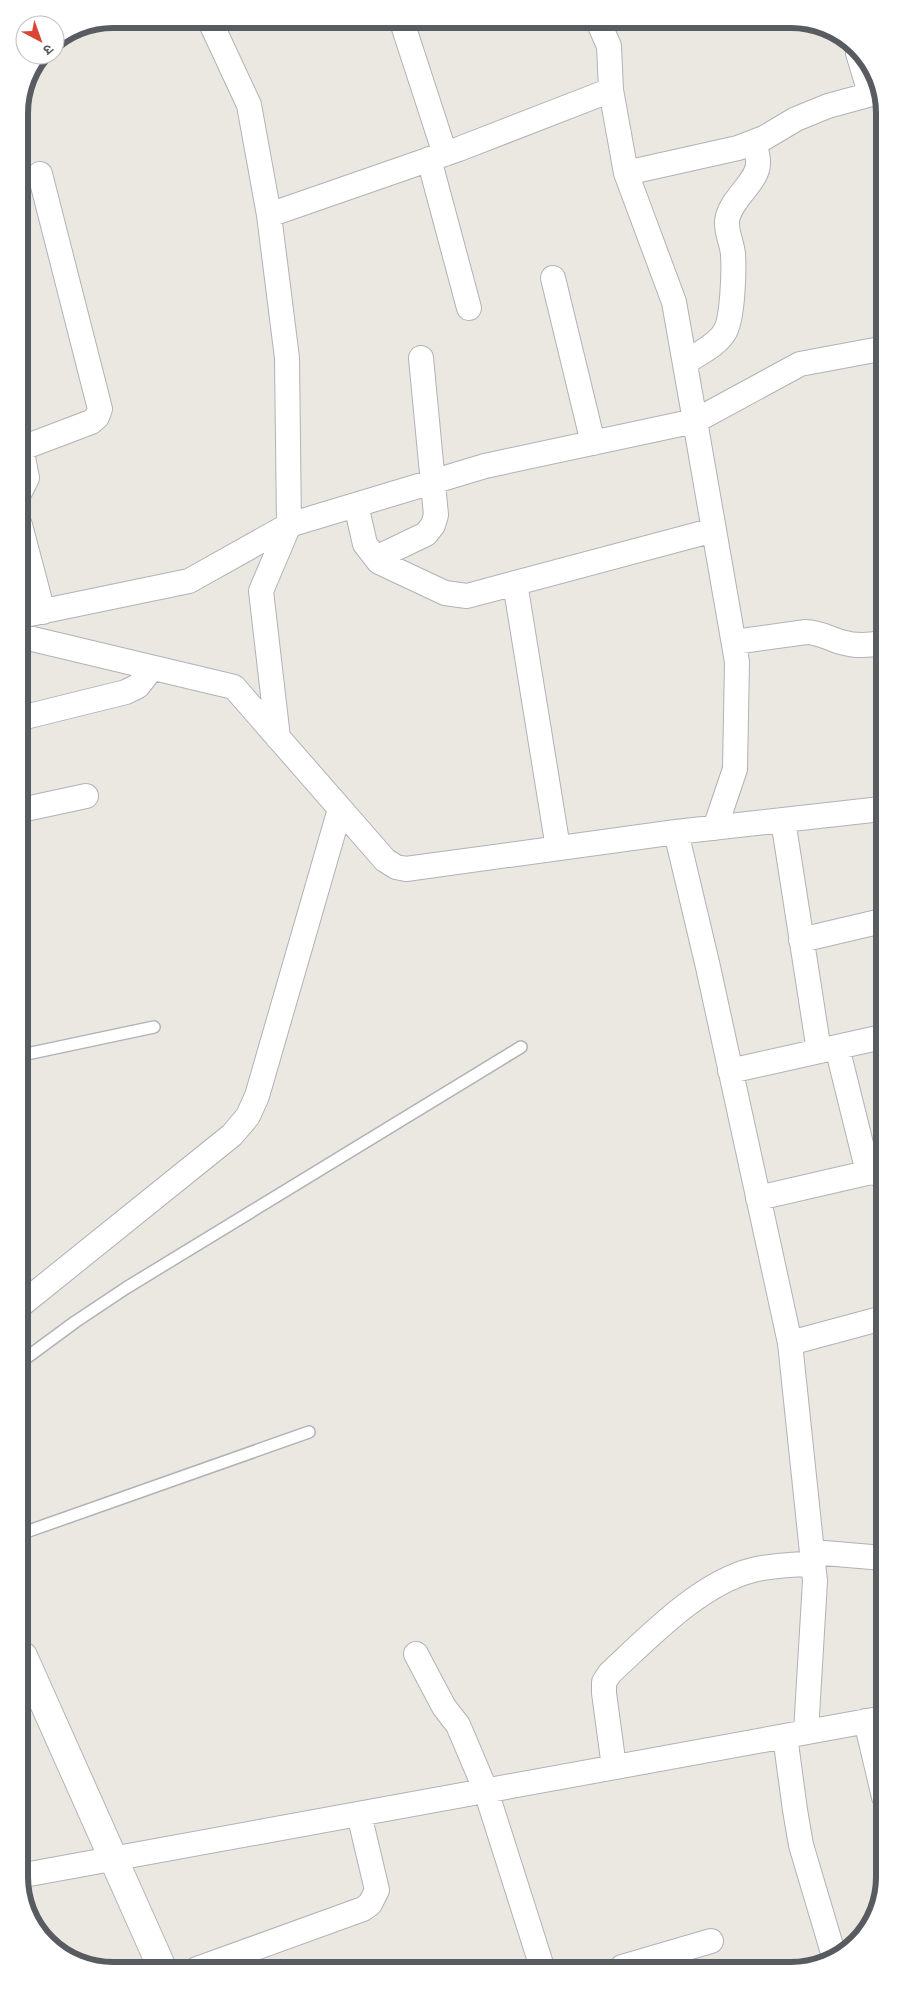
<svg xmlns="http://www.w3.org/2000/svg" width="903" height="1989" font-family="Overpass,'Noto Sans Devanagari',sans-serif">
  <rect width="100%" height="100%" fill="#eae8e0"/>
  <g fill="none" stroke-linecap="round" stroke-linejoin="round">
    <defs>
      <path id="lane" d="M 22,1055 L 154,1027
        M 22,1361 L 75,1322 L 126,1288 L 521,1047
        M 23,1533 L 309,1432"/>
      <path id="street" d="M 209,19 L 249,105 L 269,215 L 287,358 L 289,525 L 261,591 L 278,738
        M 401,19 L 445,154
        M 858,53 L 870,93
        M 429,159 L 469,308
        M 626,173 L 738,148 L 764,138 L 796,119 L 828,106 L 879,92
        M 269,215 L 459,149 L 611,90
        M 553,278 L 593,443
        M 685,363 C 697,354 716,346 724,333 C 733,321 734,270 733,254 C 732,243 726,232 727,221 C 730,198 760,181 758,161 C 758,155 755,148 754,142
        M 20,492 L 27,478 L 22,452 L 25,447 L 91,422 L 97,417 L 100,409 L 40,174
        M 356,505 L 365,544 L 379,562 L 445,593 L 467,596 L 714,530
        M 20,525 L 43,612
        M 376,558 L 426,534 L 433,525 L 436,515 L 421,358
        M 515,583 L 558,848
        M 20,616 L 189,581 L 289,525 L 485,466 L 695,421 L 674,302 L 626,173 L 611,90 L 609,46 L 597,19
        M 20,636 L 234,687 L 385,860 L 396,867 L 406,869 L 676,832 L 881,809
        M 734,642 L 806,632 C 818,632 828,638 841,642 C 854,646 867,646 881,643
        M 21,718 L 126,692 L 138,686 L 152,668
        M 21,810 L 86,796
        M 783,820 L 819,1051
        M 715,828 L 735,769 L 737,662 L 695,421 L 800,364 L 880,349
        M 676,832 L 708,967 L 790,1343 L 815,1581 L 806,1732
        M 801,940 L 882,921
        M 837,1047 L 866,1164 L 871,1172 L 882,1175
        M 730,1071 L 882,1037
        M 758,1198 L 871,1172
        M 22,1304 L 232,1135 L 248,1116 L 257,1096 L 340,809
        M 790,1343 L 883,1318
        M 813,1552 L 883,1558
        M 416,1654 L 444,1707 L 458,1725 L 486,1791 L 542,1967
        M 866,1721 L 884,1797
        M 785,1736 L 795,1810 L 801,1845 L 834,1956
        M 614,1767 L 604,1693 L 604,1682 L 610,1673 C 649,1637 700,1583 753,1570 C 772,1565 794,1565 814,1563
        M 24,1875 L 884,1718
        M 622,1967 L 711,1941
        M 197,1969 L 363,1909 L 370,1904 L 377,1890 L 359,1814"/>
      <path id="secondary" d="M 23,1656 L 163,1970"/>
    </defs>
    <!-- lane casing -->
    <use href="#lane" stroke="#b0b2b7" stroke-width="14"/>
    <!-- street casing -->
    <use href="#street" stroke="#b0b2b7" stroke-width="26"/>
    <!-- secondary casing -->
    <use href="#secondary" stroke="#b2b4ba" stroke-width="30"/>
    <!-- lane -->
    <use href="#lane" stroke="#fff" stroke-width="11"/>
    <!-- street -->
    <use href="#street" stroke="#fff" stroke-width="24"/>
    <!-- secondary -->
    <use href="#secondary" stroke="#fff" stroke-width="28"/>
  </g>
  <!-- crop -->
  <path d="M0 0H903V1989H0ZM113 28H791A85 85 0 0 1 876 113V1877A85 85 0 0 1 791 1962H113A85 85 0 0 1 28 1877V113A85 85 0 0 1 113 28Z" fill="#fff" fill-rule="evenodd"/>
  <path fill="none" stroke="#585b60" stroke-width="6" d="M113 28H791A85 85 0 0 1 876 113V1877A85 85 0 0 1 791 1962H113A85 85 0 0 1 28 1877V113A85 85 0 0 1 113 28Z"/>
  <!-- north arrow -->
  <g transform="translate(40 40) rotate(139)"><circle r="24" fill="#ffffff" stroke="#bcbdbf"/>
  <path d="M0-4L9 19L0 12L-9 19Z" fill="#da4636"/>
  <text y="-8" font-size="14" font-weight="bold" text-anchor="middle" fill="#585b60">उ</text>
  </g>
</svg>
